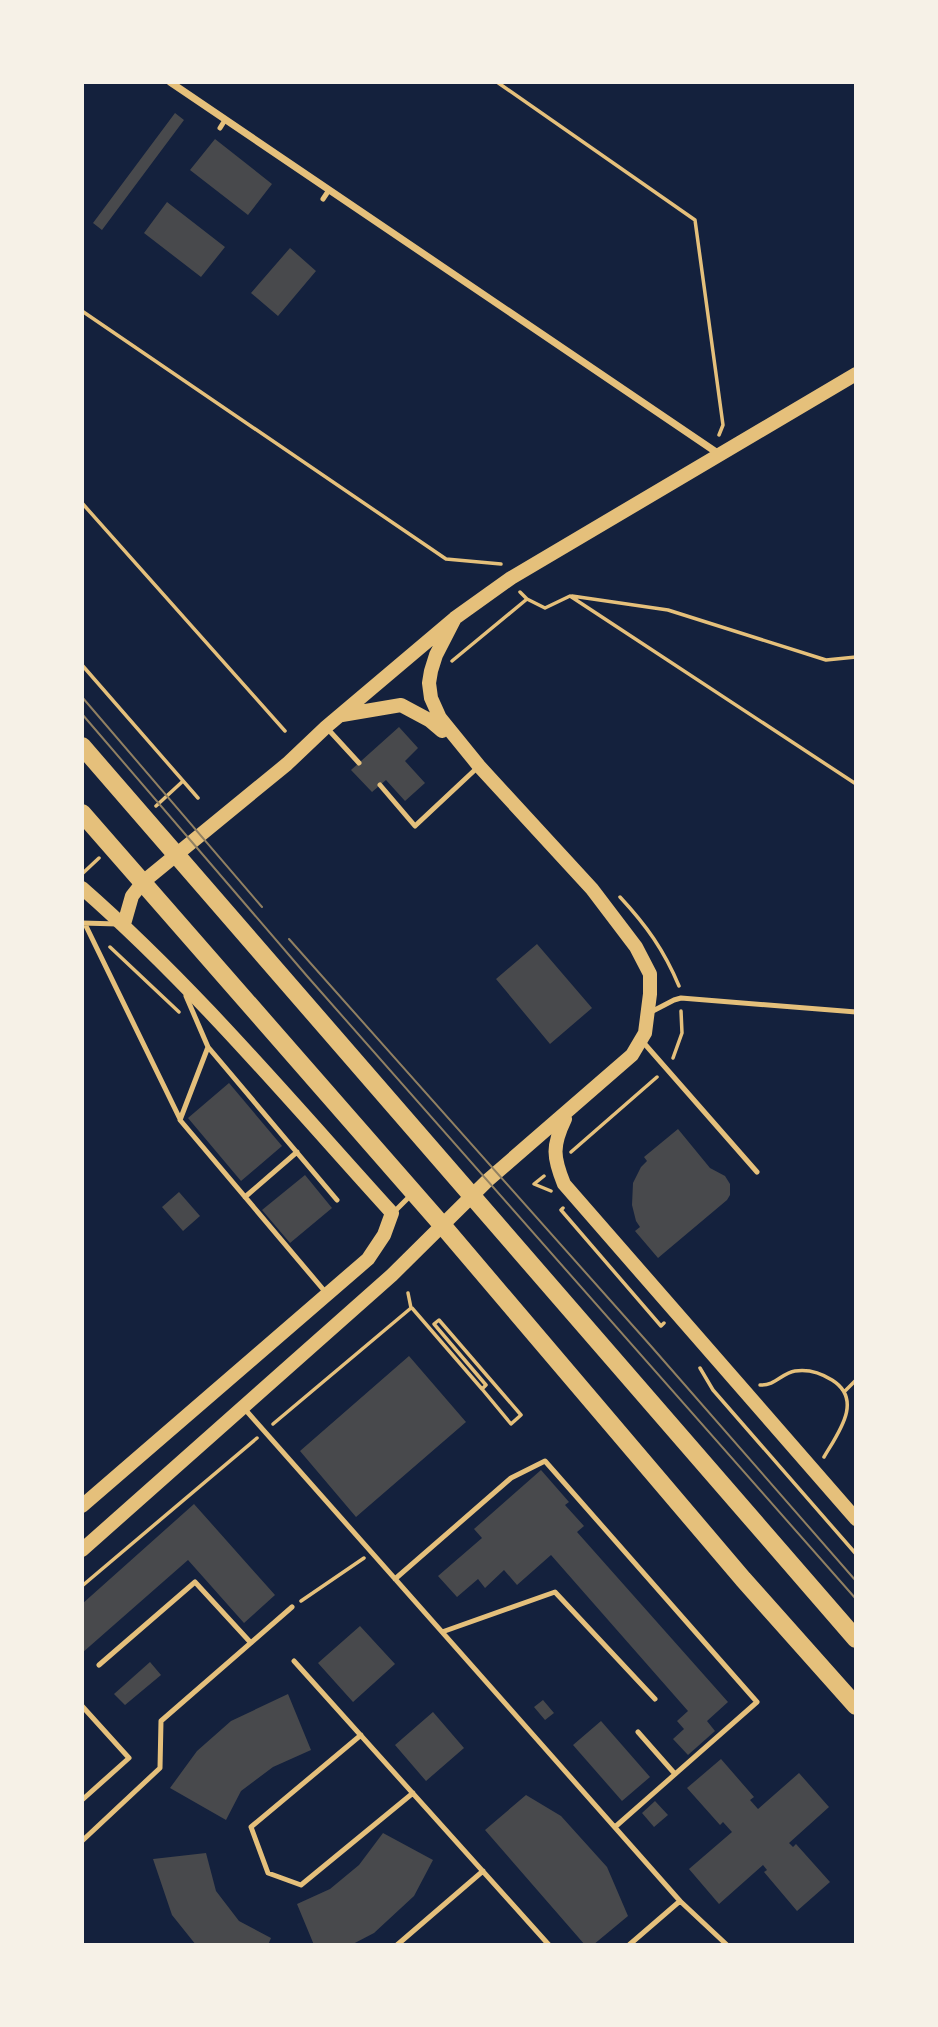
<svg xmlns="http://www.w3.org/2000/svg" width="938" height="2027" font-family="Lora,serif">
  <rect width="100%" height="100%" fill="#14213d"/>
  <!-- building -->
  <path fill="#48494c" d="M 175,113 L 184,120 L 102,230 L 93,223 Z
    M 215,139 L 272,184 L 248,215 L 190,170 Z
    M 167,202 L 225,247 L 201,277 L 144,233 Z
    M 290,248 L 316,271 L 278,316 L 251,293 Z
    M 399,727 L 418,748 L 405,761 L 425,783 L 405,801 L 386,780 L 372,792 L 351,770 Z
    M 537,944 L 592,1008 L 550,1044 L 496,979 Z
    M 229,1083 L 282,1146 L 241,1181 L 188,1118 Z
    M 678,1129 L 710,1168 L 725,1176 L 730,1184 L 730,1195 L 727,1200 L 658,1258 L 635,1231 L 640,1227 L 636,1221 L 632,1205 L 633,1183 L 641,1167 L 647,1161 L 644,1157 Z
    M 305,1175 L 332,1208 L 290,1243 L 262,1210 Z
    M 179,1192 L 200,1216 L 183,1231 L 162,1207 Z
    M 409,1356 L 466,1422 L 356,1517 L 300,1451 Z
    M 541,1470 L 569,1502 L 565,1505 L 584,1526 L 577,1532 L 728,1702 L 707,1721 L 715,1731 L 688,1755 L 673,1739 L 684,1729 L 677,1721 L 688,1711 L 551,1555 L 517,1585 L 504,1570 L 485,1588 L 478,1579 L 457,1597 L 438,1576 L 482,1538 L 474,1529 Z
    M 194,1504 L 275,1595 L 244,1623 L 188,1560 L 82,1653 L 82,1604 Z
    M 360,1626 L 395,1664 L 353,1702 L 318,1663 Z
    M 150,1662 L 161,1675 L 125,1705 L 114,1694 Z
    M 288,1694 L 311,1750 L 273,1767 L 241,1791 L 226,1820 L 170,1788 L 197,1751 L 231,1721 Z
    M 543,1700 L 554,1713 L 545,1720 L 534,1707 Z
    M 433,1712 L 464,1748 L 426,1781 L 395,1745 Z
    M 601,1721 L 650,1777 L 622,1801 L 573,1745 Z
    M 721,1759 L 754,1797 L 750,1800 L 758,1809 L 799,1773 L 829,1807 L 789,1843 L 793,1847 L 796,1844 L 830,1882 L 797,1911 L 764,1872 L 767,1870 L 763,1865 L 719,1904 L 689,1869 L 732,1832 L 723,1822 L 720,1825 L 687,1788 Z
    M 526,1795 L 561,1816 L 607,1867 L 628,1916 L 593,1945 L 585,1945 L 485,1830 Z
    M 655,1801 L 668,1815 L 654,1827 L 642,1813 Z
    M 383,1833 L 433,1860 L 414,1896 L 374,1933 L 351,1945 L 314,1945 L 297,1904 L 330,1889 L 359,1865 Z
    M 206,1853 L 216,1891 L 239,1921 L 271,1938 L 268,1945 L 196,1945 L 172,1915 L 153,1859 Z"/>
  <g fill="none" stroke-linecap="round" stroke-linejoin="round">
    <!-- path -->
    <path stroke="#e5c07b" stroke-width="3.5" d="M 497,82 L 695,220 L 723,425 L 719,435
      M 82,311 L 446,559 L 501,564
      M 82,503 L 285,731
      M 520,592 L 527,599 L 545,608 L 570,596 L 856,784
      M 572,596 L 668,610 L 826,660 L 856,657
      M 452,661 L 527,599
      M 82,665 L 198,798
      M 156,806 L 183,781
      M 83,873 L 99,858
      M 620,897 C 646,925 664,950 679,986
      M 110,947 L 179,1012
      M 673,1058 L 682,1033 L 681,1011
      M 571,1152 L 657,1077
      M 544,1176 L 534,1184 L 551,1191
      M 563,1208 L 561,1210 L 661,1326 L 664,1323
      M 412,1308 L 482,1389 L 486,1385
      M 700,1368 L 713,1390 L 856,1554
      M 760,1385 C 775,1386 782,1373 795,1371 C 808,1369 821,1373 832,1380 C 864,1400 838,1433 824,1457
      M 482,1389 L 511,1424 L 521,1415 L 439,1320 L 434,1324 L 486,1385
      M 845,1391 L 856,1380
      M 273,1424 L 411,1308 L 408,1293
      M 82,1586 L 257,1438
      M 301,1601 L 364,1558"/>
    <!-- service -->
    <path stroke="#e5c07b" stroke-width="5" d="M 220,128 L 225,120
      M 323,199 L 329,190
      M 326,727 L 359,763
      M 380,785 L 415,826 L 478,767
      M 82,923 L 118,924
      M 85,924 L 180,1119
      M 186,996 L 208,1047 L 180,1120 L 327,1294
      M 649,1013 L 674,1000 L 681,998 L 856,1012
      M 643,1042 L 757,1172
      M 208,1047 L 337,1200
      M 245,1197 L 297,1152
      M 393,1213 L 411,1195
      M 243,1407 L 680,1901 L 727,1945
      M 395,1579 L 511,1478 L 545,1461 L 757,1702 L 615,1827
      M 442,1632 L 555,1592 L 655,1699
      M 294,1661 L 549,1945
      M 99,1665 L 195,1582 L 251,1643
      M 82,1706 L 129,1758 L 82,1800
      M 638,1732 L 675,1774
      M 361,1735 L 251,1827 L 268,1873 L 301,1885 L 413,1793
      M 82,1841 L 160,1768 L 161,1721 L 292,1607
      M 397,1945 L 483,1871
      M 629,1945 L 680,1901"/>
    <!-- minor -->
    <path stroke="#e5c07b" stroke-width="7" d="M 170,82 L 719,454"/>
    <!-- secondary -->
    <path stroke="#e5c07b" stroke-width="14" d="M 342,715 L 401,705 L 429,720 L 442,731
      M 82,888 C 195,987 292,1103 392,1213 L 384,1235 L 368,1259 L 82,1506
      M 124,924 L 132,896 L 143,882 L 287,764 L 326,727 L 455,618 L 511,578 L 856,374
      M 565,1119 C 552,1146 553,1157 564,1184 L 856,1519
      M 82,1550 L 392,1275 L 488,1180 L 632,1055 L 645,1033 L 650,994 L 650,974 L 636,947 L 592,889 L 479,766 L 440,718 L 431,698 L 429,683 L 431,671 L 436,655 L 455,618"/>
    <!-- primary -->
    <path stroke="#e5c07b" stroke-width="18" d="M 82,746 L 856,1639
      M 82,813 L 443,1226 L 743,1579 L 856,1706"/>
    <!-- tram -->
    <path stroke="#918062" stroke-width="2" d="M 82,697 L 262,907
      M 82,714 L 307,976 L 856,1599
      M 289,939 L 650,1345 L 856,1581"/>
  </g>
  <!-- border -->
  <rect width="938" height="2027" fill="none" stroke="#f6f1e7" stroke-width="168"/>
</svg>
